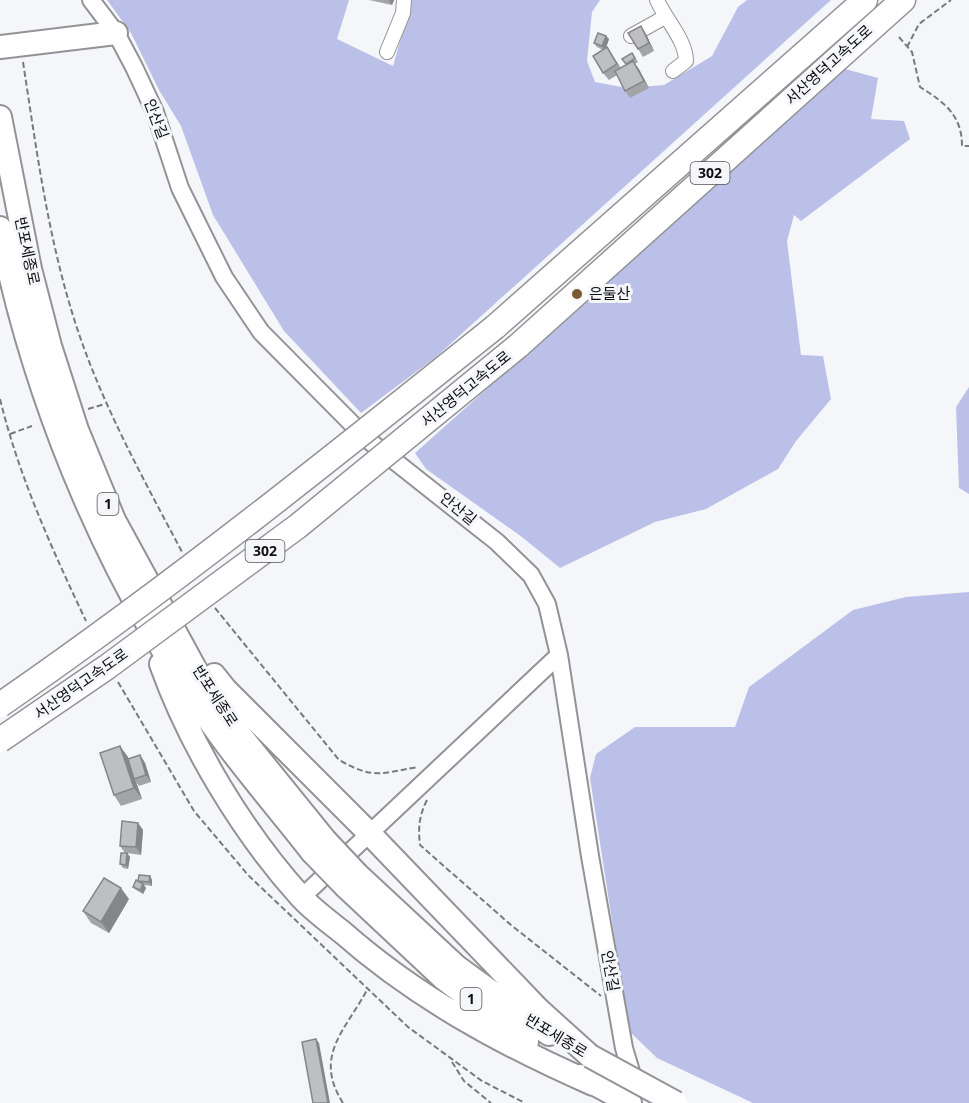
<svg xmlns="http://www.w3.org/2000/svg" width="969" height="1103" font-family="'Open Sans','Noto Sans KR',sans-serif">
  <rect width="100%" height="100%" fill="#f5f6fa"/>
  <!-- green -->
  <path fill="#bbc0e9" d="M 107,0 L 349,0 L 337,39 L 393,66 L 412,0 L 600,0 L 592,12 L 587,61 L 595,82 L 627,88 L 664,85 L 712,56 L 738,7 L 747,0 L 831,0 L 436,357 L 361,413 L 284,331 L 213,215 L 181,126 L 159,90 L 131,33 Z
    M 845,69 L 878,78 L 871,119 L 904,121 L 910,139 L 801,221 L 794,215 L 787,241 L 801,355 L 823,356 L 831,399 L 796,441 L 778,469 L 706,509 L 655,522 L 560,568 L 522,537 L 426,469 L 415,453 Z
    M 969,387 L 969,494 L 959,488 L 956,407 Z
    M 969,592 L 969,1103 L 753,1103 L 657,1058 L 629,1031 L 590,778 L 596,754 L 635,727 L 735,727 L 749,687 L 853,610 L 906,597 Z"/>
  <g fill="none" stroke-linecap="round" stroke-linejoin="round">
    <defs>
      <path id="minor" d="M 657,0 C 665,19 686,40 686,61 L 673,71
        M 631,36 L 665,17
        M 387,52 L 403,13 L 404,0"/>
      <path id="tertiary" d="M 91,0 L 116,33 L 134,67 L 155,112 L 180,188 L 224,277 L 261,332 L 368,440 L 497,542 L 531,575 L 547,604 L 559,655 L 590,856 L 624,1048 L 635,1085
        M 301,898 L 559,655"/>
      <path id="trunk" d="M 0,47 L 116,33
        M 0,117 L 30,269 L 50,346 L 77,430 L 114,520 L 198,674 L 240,735 L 325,840
        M 0,228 C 36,409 115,597 227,745 C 254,781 284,816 312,852
        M 161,664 C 190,745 243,833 301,897 C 313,910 328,921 342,932 C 417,998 502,1044 593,1084
        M 214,675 L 226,690 L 370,834 L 539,1010 L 590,1056
        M 357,874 L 457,967 L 549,1034
        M 346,887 L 443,978 L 527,1042
        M 580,1076 L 630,1103"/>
      <path id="motorway" d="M 495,327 L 865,0
        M 518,346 L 903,0"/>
    </defs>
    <!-- minor casing -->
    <use href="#minor" stroke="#939397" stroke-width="16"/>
    <!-- tertiary casing -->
    <use href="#tertiary" stroke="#939397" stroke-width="20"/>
    <!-- trunk casing -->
    <use href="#trunk" stroke="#939397" stroke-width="26"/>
    <!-- motorway casing -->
    <use href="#motorway" stroke="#939397" stroke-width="27"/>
    <!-- path -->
    <path stroke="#797a7c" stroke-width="2" stroke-dasharray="6 3" stroke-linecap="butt" d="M 899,37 L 912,52 L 920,87 C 944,102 962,115 962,146 L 969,146
      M 907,47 L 919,24 L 951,0
      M 23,62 C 37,153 49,246 79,334 C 105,410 144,480 182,552
      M 0,399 C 19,477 52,549 86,621
      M 88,409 L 105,404
      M 10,434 L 32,426
      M 215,608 L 339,760 C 374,780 382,773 418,767
      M 118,682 L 194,811 L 248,875 L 408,1027 L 482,1081 L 525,1103
      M 427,800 C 419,816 418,828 420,845 L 511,925 L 601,996
      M 452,1062 L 464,1081 L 491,1103
      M 343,1103 C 313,1056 345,1031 367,990"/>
    <!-- minor -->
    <use href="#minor" stroke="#fff" stroke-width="14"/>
    <!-- tertiary -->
    <use href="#tertiary" stroke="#fff" stroke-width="16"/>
    <!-- trunk -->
    <use href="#trunk" stroke="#fff" stroke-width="22"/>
    <!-- motorway -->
    <use href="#motorway" stroke="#fff" stroke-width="24"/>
    <defs>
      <path id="trunk-bridge" d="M 325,840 L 357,874
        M 312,852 L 346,887
        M 590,1056 L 676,1103"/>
      <path id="motorway-bridge" d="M 0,705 C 171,587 333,457 495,327
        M 0,740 L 107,667 L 298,526 L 518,346"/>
    </defs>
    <!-- trunk-bridge casing -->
    <use href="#trunk-bridge" stroke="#939397" stroke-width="26" stroke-linecap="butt"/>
    <!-- motorway-bridge casing -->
    <use href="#motorway-bridge" stroke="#939397" stroke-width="27" stroke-linecap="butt"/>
    <!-- trunk-bridge -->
    <use href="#trunk-bridge" stroke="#fff" stroke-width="22"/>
    <!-- motorway-bridge -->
    <use href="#motorway-bridge" stroke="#fff" stroke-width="24"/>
  </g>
  <!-- wall -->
  <path fill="#a3a4a7" d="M 369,0 L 394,0 L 392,5 Z
    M 641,26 L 646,34 L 654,51 L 643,57 L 638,49 Z
    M 606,36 L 609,39 L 606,48 L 607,47 L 621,68 L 626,65 L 632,53 L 638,62 L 635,64 L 649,88 L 630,98 L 625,91 L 617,75 L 609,80 L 603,73 L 603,50 L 597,47 L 594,43 Z
    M 120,746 L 128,759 L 140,755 L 145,763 L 151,782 L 139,786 L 136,782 L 142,799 L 121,806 L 114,795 Z
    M 138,823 L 143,830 L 141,855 L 127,853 L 130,857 L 128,869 L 123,868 L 120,864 L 125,853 L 120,846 Z
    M 139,875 L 150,876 L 152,880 L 152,886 L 144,885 L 146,888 L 143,894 L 136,890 L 133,887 L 139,882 Z
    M 129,899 L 109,933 L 91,923 L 83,911 Z"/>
  <!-- shaded-wall -->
  <path fill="#858688" d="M 389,0 L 394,0 L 392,5 Z
    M 641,26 L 646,34 L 654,51 L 649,43 Z
    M 606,36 L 609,39 L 605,50 L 602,46 Z
    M 633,61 L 639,69 L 649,88 L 644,81 Z
    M 120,746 L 128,757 L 135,779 L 134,779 L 136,782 L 142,799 L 134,788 Z
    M 140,755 L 145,763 L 151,782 L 146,775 Z
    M 138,823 L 143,830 L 141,855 L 136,847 Z
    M 127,853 L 130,857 L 128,869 L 126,865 Z
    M 150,876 L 152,880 L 152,886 L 149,882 Z
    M 143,884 L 146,888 L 143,894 L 140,890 Z
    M 121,888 L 129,899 L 109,933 L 101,922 Z
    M 316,1039 L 319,1043 L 330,1103 L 328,1103 Z"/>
  <!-- building -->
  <path fill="#bebfc2" stroke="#858688" stroke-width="1.5" d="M 641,26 L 649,43 L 638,49 L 628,33 Z
    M 598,33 L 606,36 L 602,46 L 594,43 Z
    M 607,47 L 617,64 L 603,73 L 593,56 Z
    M 632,53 L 635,58 L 626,64 L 622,59 Z
    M 633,61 L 644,81 L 625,91 L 615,71 Z
    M 120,746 L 134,788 L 114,795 L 100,753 Z
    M 140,755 L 146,775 L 134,779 L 128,759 Z
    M 122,821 L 138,823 L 136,847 L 120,846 Z
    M 121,853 L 127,853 L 126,865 L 120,864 Z
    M 139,875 L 150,876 L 149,882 L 138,881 Z
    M 104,878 L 121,888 L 101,922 L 83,911 Z
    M 136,880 L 143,884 L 140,890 L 133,887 Z
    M 316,1039 L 328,1103 L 313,1103 L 302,1042 Z"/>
  <!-- markers -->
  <circle fill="#7a5830" stroke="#f5f6fa" stroke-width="2" cx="577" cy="294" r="6"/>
  <g text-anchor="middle" stroke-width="6" stroke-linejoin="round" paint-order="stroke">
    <!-- shield labels -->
    <g fill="#f5f6fa" stroke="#545456" stroke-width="1.5">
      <rect x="690.5" y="162" width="39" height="22" rx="4.5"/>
      <rect x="97.5" y="493" width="21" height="22" rx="4.5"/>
      <rect x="245.5" y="540" width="39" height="22" rx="4.5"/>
      <rect x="460.5" y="988" width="21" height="22" rx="4.5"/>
    </g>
    <g font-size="14" font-weight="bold" fill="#0f0f10">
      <text x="710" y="178">302</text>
      <text x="108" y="509">1</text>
      <text x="265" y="556">302</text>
      <text x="471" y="1004">1</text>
    </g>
    <!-- street labels -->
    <g font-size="15" fill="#0f0f10" stroke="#f5f6fa">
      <text transform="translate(829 65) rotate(-42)" y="5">서산영덕고속도로</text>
      <text transform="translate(156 119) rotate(69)" y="5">안산길</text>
      <text transform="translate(27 251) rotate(78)" y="5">반포세종로</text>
      <text transform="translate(466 389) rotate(-39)" y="5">서산영덕고속도로</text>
      <text transform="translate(458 509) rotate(39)" y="5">안산길</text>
      <text transform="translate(81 684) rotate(-35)" y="5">서산영덕고속도로</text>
      <text transform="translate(215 696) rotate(57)" y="5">반포세종로</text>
      <text transform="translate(610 971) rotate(80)" y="5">안산길</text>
      <text transform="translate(556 1036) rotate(31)" y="5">반포세종로</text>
    </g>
    <!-- poi labels -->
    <g font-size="15" fill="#0f0f10" stroke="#f5f6fa" text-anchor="start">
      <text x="589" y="299">은둘산</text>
    </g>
  </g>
</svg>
